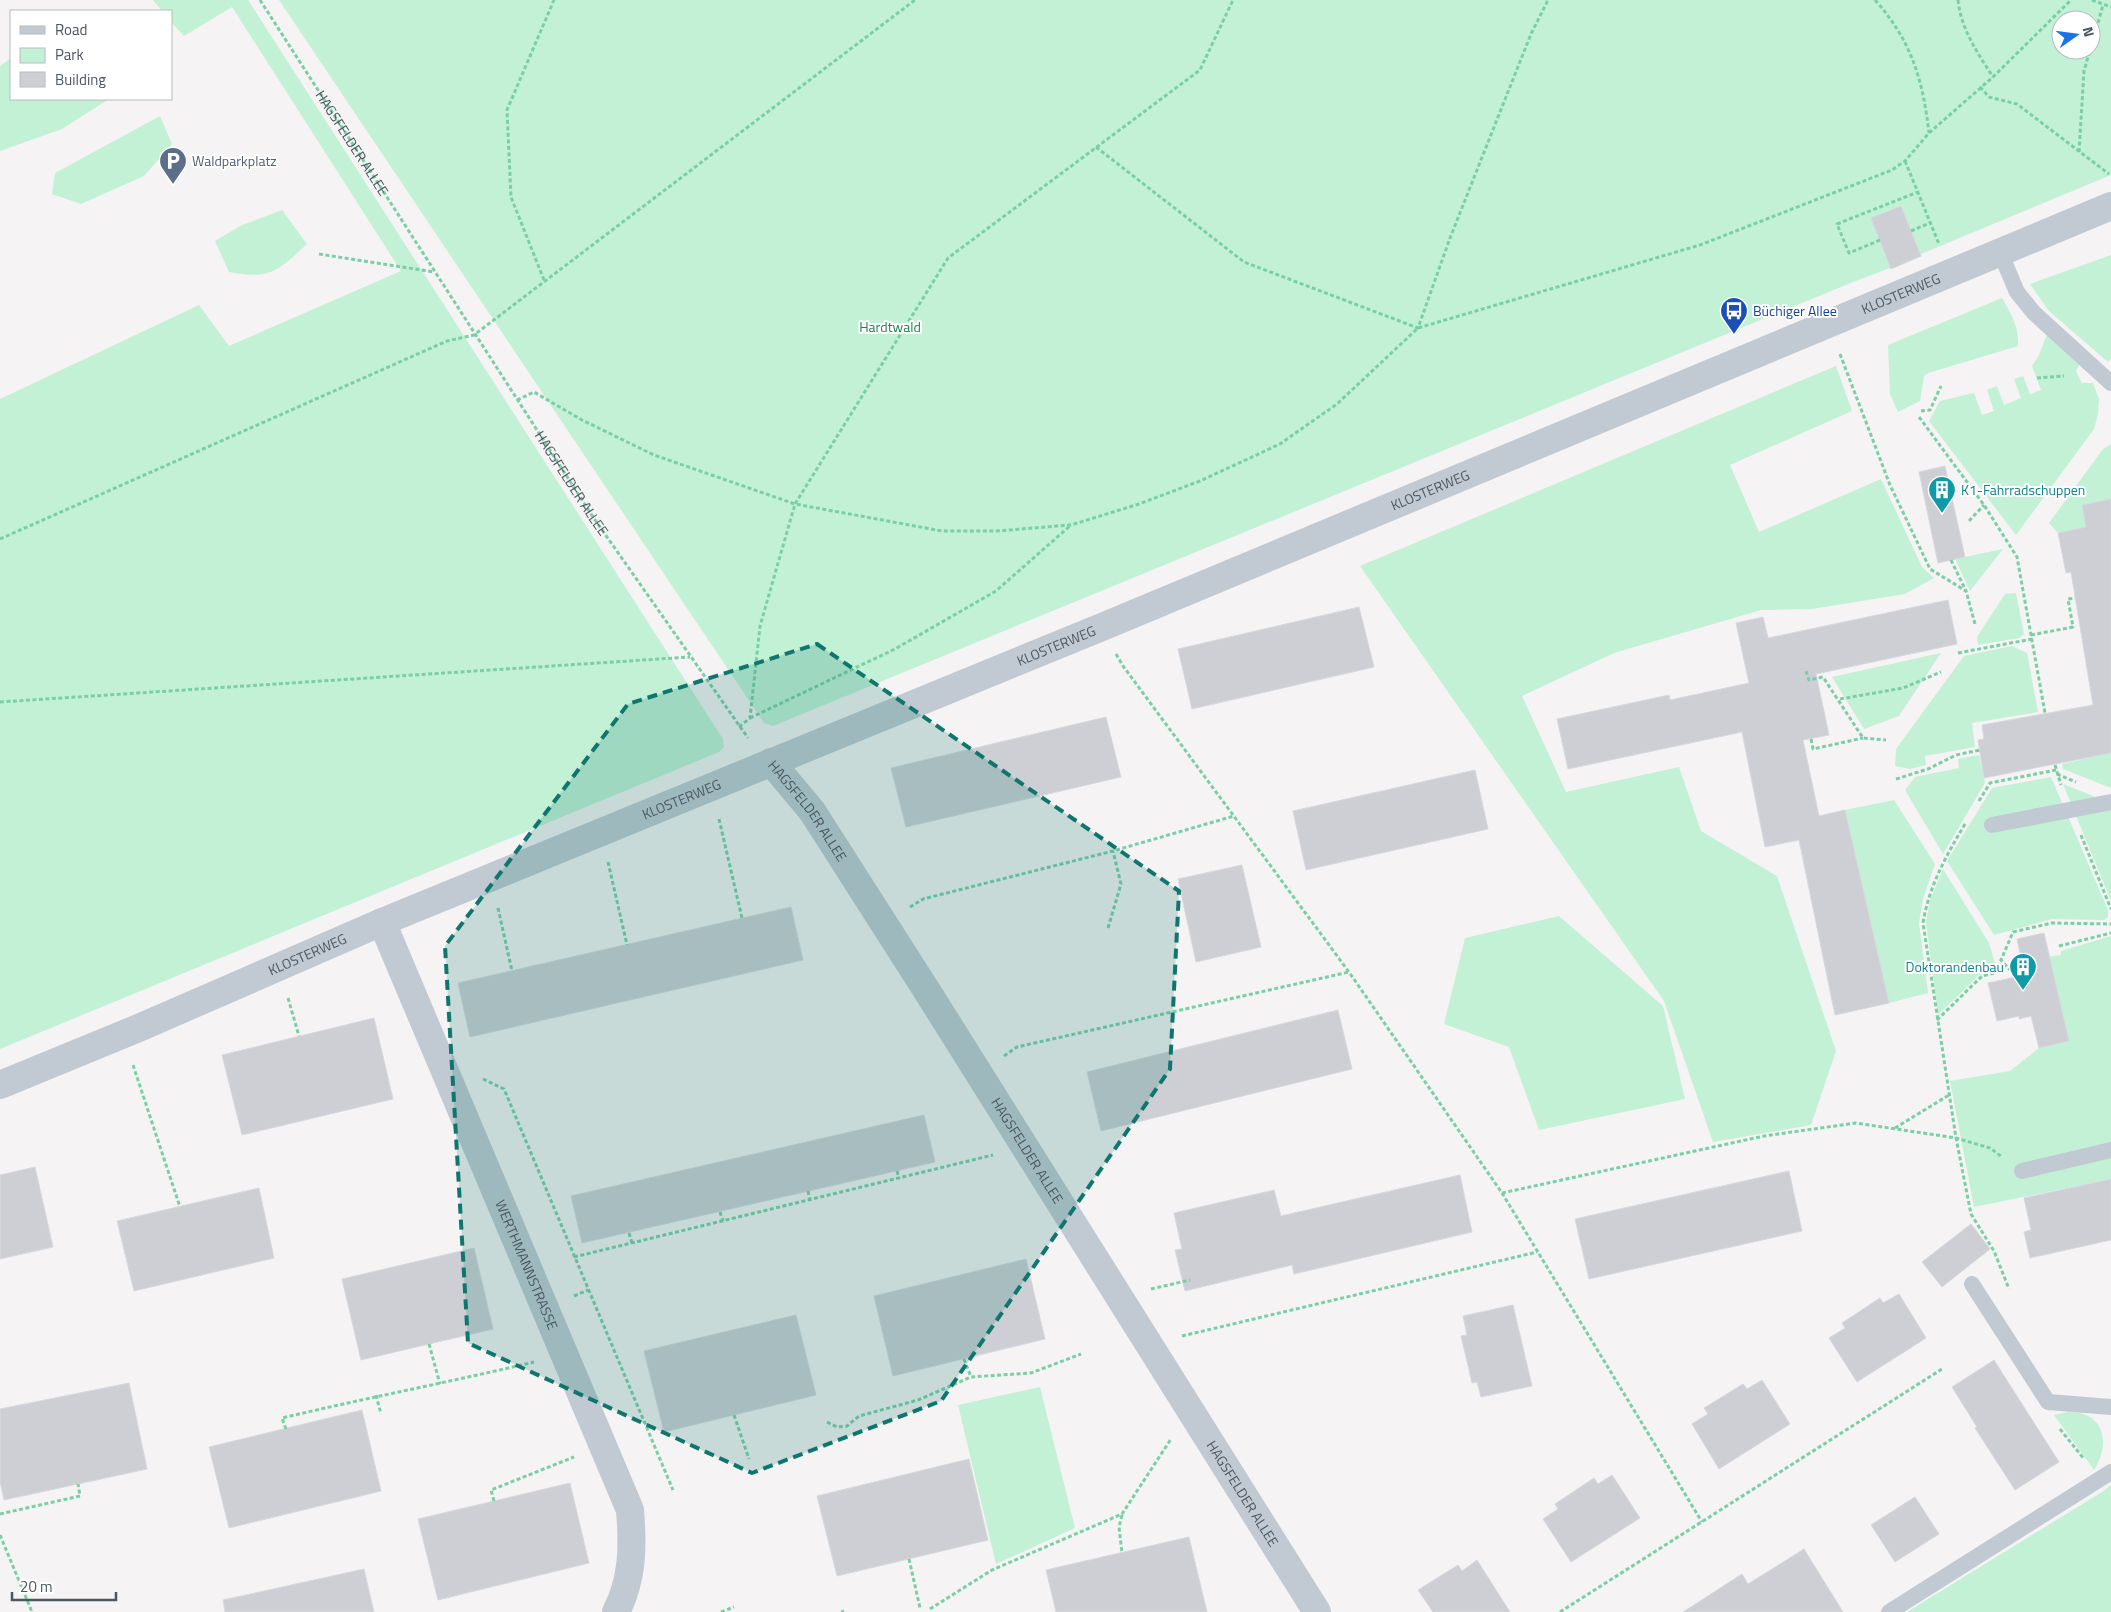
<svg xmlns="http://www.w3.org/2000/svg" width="2111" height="1612" font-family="'Titillium Web',sans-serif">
  <rect width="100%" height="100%" fill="#f5f3f3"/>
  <!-- green -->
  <path fill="#c3f1d5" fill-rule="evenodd" d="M 153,0 L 248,0 L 723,739 L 724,747 L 719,752 L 0,1049 L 0,399 L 199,305 L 229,346 L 401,271 L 232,7 L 184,36 L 171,22 L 171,11 L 162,11 Z
    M 279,0 L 2111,0 L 2111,175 L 1921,254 L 1922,256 L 1853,282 L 773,726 L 764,723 ZM 2061,20 L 2091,20 L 2091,50 L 2061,50 Z
    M 11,58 L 11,99 L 109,99 L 62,129 L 0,151 L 0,66 Z
    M 160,116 L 172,144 L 144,176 L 81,204 L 52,194 L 55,173 Z
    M 282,210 L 307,244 C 278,271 271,280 229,272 L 215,241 L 240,226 Z
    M 2111,255 L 2111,359 L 2108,362 L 2049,311 L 2030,284 Z
    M 2002,298 C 2011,314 2019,326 2018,346 L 1928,373 L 1924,376 L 1920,401 L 1898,412 L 1890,394 L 1888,345 Z
    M 2047,334 L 2079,365 L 2076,371 L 2082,383 L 2093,383 L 2099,399 L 2098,414 L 2094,429 L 2016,535 L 1929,421 L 1940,401 L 1974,393 L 1982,415 L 1994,411 L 1987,390 L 1997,386 L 2004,405 L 2021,398 L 2014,379 L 2023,376 L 2030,394 L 2041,390 L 2032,366 L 2039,355 Z
    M 1836,366 L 1852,411 L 1730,465 L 1759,532 L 1881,479 L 1922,567 L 1934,578 L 1905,594 L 1812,609 L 1761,610 L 1614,653 L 1522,696 L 1566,792 L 1679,767 L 1701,831 L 1777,876 L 1836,1051 L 1811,1125 L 1713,1142 L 1664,1001 L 1360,566 Z
    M 2111,444 L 2111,499 L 2082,505 L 2086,527 L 2058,533 L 2049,523 L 2103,449 Z
    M 2003,549 L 1970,591 L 1955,559 Z
    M 2016,593 L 2024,634 L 2019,638 L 1978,645 L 1977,637 L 2005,594 Z
    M 2012,646 L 2027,653 L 2038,712 L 1972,723 L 1975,747 L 1925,756 L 1926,765 L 1910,769 L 1895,766 L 1896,749 L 1964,656 Z
    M 1941,653 L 1899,716 L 1864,729 L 1832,677 Z
    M 2111,753 L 2111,788 L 2063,769 L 2062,764 Z
    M 1979,755 L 1985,783 L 1943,854 L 1905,790 L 1915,777 L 1959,768 L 1958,759 Z
    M 2051,777 L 2108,910 L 2108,917 L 2104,920 L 2052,919 L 1994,935 L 1947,861 L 1992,788 Z
    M 2063,784 L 2111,803 L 2111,901 Z
    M 1894,800 L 1935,864 L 1923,899 L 1919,923 L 1928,993 L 1889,1003 L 1845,810 Z
    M 1943,869 L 1989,943 L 1997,970 L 1979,975 L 1938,1015 L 1926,923 L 1930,900 Z
    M 1559,916 L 1663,1006 L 1685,1099 L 1539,1130 L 1509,1047 L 1444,1024 L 1465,938 Z
    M 2111,936 L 2111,1179 L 1974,1207 L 1950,1081 L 2010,1071 L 2039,1048 L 2069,1041 L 2047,957 L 2061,955 L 2061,951 Z
    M 1040,1387 L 1075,1528 L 996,1564 L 958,1405 Z
    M 2067,1412 C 2105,1411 2111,1443 2094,1470 L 2054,1415 Z
    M 2111,1485 L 2111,1612 L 1907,1612 L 2102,1492 Z"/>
  <!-- building -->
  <path fill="#cdcfd5" stroke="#d7d9de" d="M 1901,206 L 1921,256 L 1891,269 L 1871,218 Z
    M 1945,466 L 1965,557 L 1938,563 L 1919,472 Z
    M 2111,499 L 2111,753 L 1984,778 L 1978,740 L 1984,739 L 1982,725 L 2093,705 L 2071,572 L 2066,573 L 2058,533 L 2086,527 L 2082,505 Z
    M 1948,600 L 1957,644 L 1816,674 L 1829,735 L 1803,740 L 1819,816 L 1845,810 L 1889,1003 L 1835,1015 L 1799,840 L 1765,847 L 1742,732 L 1568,769 L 1557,719 L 1669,695 L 1670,700 L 1749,683 L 1736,623 L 1763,617 L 1768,638 Z
    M 1359,607 L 1374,667 L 1192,709 L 1178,649 Z
    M 1106,717 L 1121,777 L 906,827 L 891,768 Z
    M 1475,770 L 1488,829 L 1306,870 L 1293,811 Z
    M 1242,865 L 1261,947 L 1196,962 L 1178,879 Z
    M 791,907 L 803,960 L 470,1037 L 458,983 Z
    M 2044,933 L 2069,1041 L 2039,1048 L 2031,1016 L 2019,1019 L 2019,1016 L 1997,1021 L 1988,983 L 2025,975 L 2017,939 Z
    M 1338,1010 L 1352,1069 L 1101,1131 L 1087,1072 Z
    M 374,1018 L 393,1099 L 242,1135 L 222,1055 Z
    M 924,1115 L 935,1162 L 582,1243 L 571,1196 Z
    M 35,1167 L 53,1247 L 0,1259 L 0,1175 Z
    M 1789,1171 L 1802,1231 L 1589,1279 L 1575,1219 Z
    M 1460,1175 L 1472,1232 L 1294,1274 L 1292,1265 L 1185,1291 L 1175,1250 L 1182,1249 L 1174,1213 L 1274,1190 L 1281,1216 Z
    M 2111,1179 L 2111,1240 L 2030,1258 L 2024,1232 L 2031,1230 L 2024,1198 Z
    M 259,1188 L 274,1258 L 134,1291 L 117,1221 Z
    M 1971,1224 L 1990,1249 L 1942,1287 L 1922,1262 Z
    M 474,1248 L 493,1329 L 361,1360 L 342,1279 Z
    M 1026,1259 L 1045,1339 L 893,1376 L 874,1296 Z
    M 1899,1294 L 1926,1338 L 1857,1382 L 1829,1338 L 1845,1328 L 1842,1323 L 1880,1298 L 1883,1303 Z
    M 1513,1305 L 1532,1386 L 1481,1397 L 1477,1382 L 1472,1383 L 1461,1336 L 1467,1335 L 1463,1316 Z
    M 796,1315 L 816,1395 L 664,1432 L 644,1351 Z
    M 1994,1360 L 2059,1462 L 2015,1490 L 1975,1428 L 1977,1427 L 1952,1387 Z
    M 1762,1380 L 1790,1424 L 1719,1469 L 1692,1424 L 1708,1414 L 1704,1408 L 1743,1384 L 1747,1389 Z
    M 129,1383 L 147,1469 L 4,1500 L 0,1482 L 0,1409 Z
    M 362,1410 L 381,1491 L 229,1528 L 209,1447 Z
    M 969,1459 L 988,1540 L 837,1576 L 817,1496 Z
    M 1612,1475 L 1640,1518 L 1571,1562 L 1543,1519 L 1558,1509 L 1555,1504 L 1594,1478 L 1598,1484 Z
    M 570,1483 L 589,1563 L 438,1600 L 418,1519 Z
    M 1915,1497 L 1939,1534 L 1895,1562 L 1871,1525 Z
    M 1189,1537 L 1207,1612 L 1056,1612 L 1046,1570 Z
    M 1804,1549 L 1843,1612 L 1683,1612 L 1742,1574 L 1748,1584 Z
    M 1477,1560 L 1510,1612 L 1433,1612 L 1418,1590 L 1458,1565 L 1462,1571 Z
    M 364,1569 L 374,1612 L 225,1612 L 223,1600 Z"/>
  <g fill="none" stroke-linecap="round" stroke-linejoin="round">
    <!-- path -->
    <g stroke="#7ad0a6" stroke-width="3" stroke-dasharray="4 2.5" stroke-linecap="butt">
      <path id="s1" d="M 260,0 L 593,517 L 748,738"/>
      <path d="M 1875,0 C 1911,40 1923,80 1929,133"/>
      <path d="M 1958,0 C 1961,29 1977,52 1993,77"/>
      <path d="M 2092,0 L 2111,7"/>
      <path d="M 2091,48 L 2103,5"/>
      <path d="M 1980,87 L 1989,97 L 2017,104 L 2109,174"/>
      <path d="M 1096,147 L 1244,262 L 1418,328 L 1450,238 L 1531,34 L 1548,0"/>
      <path d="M 2079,152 L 2084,71 L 2090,50"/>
      <path d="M 1905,161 L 1939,244"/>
      <path d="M 1911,231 L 1930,223"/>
      <path d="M 1880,240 L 1849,253 L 1837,224 L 1918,192"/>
      <path d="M 319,254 L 434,272"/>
      <path d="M 544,280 L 511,197 L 507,110 L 554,0"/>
      <path d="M 1840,354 L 1890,485 L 1930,569 L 1966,591 L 1975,624"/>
      <path d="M 2037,378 L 2064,376"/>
      <path d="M 517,400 L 534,392 L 582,420 L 654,455 L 795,504 L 942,531 L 996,531 L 1071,525 L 1139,504 L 1200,481 L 1280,444 L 1337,404 L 1418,328 L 1700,245 L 1892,170 L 1905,161 L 1929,133 L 1993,77 L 2071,0"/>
      <path d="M 1921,411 L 1930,410 L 1941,386"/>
      <path d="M 1919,417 L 1984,505 L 2017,557 L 2045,713"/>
      <path d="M 1969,521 L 1984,505"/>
      <path d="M 0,539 L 447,341 L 474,335 L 915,0"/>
      <path d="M 1951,560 L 1966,591"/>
      <path d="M 2031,635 L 2073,627 L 2068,599 L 2075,598"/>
      <path d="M 1958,653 L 2032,639"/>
      <path d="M 1116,654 L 1123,666 L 1349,972 L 1502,1193 L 1702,1522"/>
      <path d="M 1806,671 L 1809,680 L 1823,677 L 1863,738 L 1886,740"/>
      <path d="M 1840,699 L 1903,688 L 1941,672"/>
      <path d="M 0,702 L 690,657"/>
      <path d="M 750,718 L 895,649 L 996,591 L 1071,525"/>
      <path d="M 739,727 L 750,718 L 760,626 L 795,504 L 948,258 L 1200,70 L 1233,0"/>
      <path d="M 1811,739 L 1813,749 L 1863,738"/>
      <path d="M 2055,765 L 2061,785"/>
      <path d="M 2057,774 L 2076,782"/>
      <path d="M 1896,779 L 1928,769 L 1956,755 L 1980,750"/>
      <path d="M 1979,801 L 1990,783 L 2056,770"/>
      <path d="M 719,819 L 742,918"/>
      <path d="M 1965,824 C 1946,856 1929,886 1923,923 L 1956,1138 L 1971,1214 L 1994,1251 L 2009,1289"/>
      <path d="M 2081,835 L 2111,909"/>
      <path d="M 608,862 L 627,945"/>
      <path d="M 910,907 L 923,899 L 1113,851 L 1234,816"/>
      <path d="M 498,908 L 512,971"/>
      <path d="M 1108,928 L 1121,884 L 1113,851"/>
      <path d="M 2059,946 L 2111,933"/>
      <path d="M 2025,969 L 2009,969 L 2001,960 L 2013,932 L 2052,923 L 2111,924"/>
      <path d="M 1929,971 L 1944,968"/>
      <path d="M 288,998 L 299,1036"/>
      <path d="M 1937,1020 L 1982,976 L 1998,972 L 2000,960"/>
      <path d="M 1004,1056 L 1017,1047 L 1349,972"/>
      <path d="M 133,1065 L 180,1207"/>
      <path d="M 483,1079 L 504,1089 L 673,1490"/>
      <path d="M 1895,1128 L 1949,1095"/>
      <path d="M 897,1171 L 899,1178"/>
      <path d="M 808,1191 L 810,1200"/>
      <path d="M 1502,1193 L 1764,1136 L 1856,1123 L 1956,1138 L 1990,1148 L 2002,1157"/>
      <path d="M 720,1212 L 723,1221"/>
      <path d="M 629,1233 L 632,1243"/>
      <path d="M 574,1257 L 993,1155"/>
      <path d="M 1151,1289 L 1190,1280"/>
      <path d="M 574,1296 L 588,1290"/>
      <path d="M 1182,1336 L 1537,1252"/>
      <path d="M 429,1344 L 440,1384"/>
      <path d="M 964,1359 L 971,1377 L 1031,1373 L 1081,1354"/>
      <path d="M 376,1395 L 381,1414"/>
      <path d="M 734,1415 L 749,1459"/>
      <path d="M 827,1422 L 837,1427 L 847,1426 L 859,1416 L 918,1400 L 971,1377"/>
      <path d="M 286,1429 L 282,1418 C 366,1398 450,1382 534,1362"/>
      <path d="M 2060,1429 L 2084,1459"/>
      <path d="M 494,1501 L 491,1490 L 574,1457"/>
      <path d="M 0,1514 L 80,1496 L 78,1484"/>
      <path d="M 1122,1515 L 1119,1527 L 1122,1553"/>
      <path d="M 0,1535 L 32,1612"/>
      <path d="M 909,1559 L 920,1608"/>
      <path d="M 930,1609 L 992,1570 L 1122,1514 L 1171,1439"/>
      <path d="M 842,1610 L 843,1612"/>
      <path d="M 721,1612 L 734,1607"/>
      <path d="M 1560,1612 L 1942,1369"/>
    </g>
    <!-- lane -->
    <path stroke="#c1cad2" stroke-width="16" d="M 2000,252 L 2017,292 L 2034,313 L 2111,383
      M 1992,825 L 2111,802
      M 2022,1171 L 2111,1150
      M 1972,1284 L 2048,1402 L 2111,1407
      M 1889,1612 L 2111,1472"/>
    <!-- street -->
    <g stroke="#c1cad2" stroke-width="28">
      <path id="s2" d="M 771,762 L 812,811 L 927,991 L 1317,1612"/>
      <path id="s3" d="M 382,922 L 630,1510 C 633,1546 633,1579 616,1612"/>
      <path id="s4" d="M 0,1085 L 141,1027 L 382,922 L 1102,627 L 2111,206"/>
    </g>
  </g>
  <!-- marked area -->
  <path fill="#0f766e" fill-opacity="0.2" stroke="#0f766e" stroke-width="4" stroke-dasharray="10 6" stroke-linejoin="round" d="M 817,644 L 1179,891 L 1170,1069 L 941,1401 L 752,1473 L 468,1343 L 445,946 L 628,704 Z"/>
  <!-- icons -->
  <defs>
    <symbol id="parking-pin" viewBox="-11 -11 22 30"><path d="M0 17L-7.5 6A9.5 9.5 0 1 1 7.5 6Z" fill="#5c6f8a" stroke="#fff"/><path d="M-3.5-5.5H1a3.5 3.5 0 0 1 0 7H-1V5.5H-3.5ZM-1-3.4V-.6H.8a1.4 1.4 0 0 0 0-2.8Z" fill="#fff"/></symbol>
    <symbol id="bus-pin" viewBox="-11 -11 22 30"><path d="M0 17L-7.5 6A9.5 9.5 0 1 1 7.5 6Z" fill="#1a4fb4" stroke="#fff"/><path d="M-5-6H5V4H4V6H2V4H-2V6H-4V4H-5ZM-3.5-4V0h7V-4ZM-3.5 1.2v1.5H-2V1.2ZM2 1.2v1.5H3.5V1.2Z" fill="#fff"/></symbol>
    <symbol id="building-pin" viewBox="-11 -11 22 30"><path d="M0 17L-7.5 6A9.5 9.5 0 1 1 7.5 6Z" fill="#0f9aa8" stroke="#fff"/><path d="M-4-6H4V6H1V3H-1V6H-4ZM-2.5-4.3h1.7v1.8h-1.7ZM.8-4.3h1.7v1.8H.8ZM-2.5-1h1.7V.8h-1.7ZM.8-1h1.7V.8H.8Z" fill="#fff"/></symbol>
  </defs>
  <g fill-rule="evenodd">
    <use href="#parking-pin" x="157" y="145" width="32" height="43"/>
    <use href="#bus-pin" x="1718" y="295" width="32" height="43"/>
    <use href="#building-pin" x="1926" y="474" width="32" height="43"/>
    <use href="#building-pin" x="2007" y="951" width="32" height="43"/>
  </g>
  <g text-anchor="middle" stroke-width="4" stroke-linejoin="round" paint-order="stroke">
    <!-- street labels -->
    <g font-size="14" fill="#4a5661" stroke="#fff">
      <text dy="5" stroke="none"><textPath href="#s1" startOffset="170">HAGSFELDER ALLEE</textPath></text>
      <text dy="5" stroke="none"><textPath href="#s4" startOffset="2059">KLOSTERWEG</textPath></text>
      <text dy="5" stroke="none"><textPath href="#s1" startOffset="575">HAGSFELDER ALLEE</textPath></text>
      <text dy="5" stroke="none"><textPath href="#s4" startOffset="1549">KLOSTERWEG</textPath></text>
      <text dy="5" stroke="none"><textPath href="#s4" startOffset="1144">KLOSTERWEG</textPath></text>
      <text dy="5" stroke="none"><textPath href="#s4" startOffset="739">KLOSTERWEG</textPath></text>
      <text dy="5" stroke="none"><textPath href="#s2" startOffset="61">HAGSFELDER ALLEE</textPath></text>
      <text dy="5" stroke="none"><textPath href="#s4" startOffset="334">KLOSTERWEG</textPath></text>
      <text dy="5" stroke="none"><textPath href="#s2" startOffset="466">HAGSFELDER ALLEE</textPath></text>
      <text dy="5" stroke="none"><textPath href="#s3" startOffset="372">WERTHMANNSTRASSE</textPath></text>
      <text dy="5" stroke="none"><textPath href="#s2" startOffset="871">HAGSFELDER ALLEE</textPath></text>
    </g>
    <!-- service labels -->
    <g font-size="14" fill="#4e5e75" stroke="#fff" text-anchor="start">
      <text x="192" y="166">Waldparkplatz</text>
    </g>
    <!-- transit labels -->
    <g font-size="14" fill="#164399" stroke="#fff" text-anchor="start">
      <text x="1753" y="316">Büchiger Allee</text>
    </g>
    <!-- park labels -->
    <g font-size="14" fill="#17864f" stroke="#fff">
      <text x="890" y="332">Hardtwald</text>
    </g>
    <!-- culture labels -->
    <g font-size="14" fill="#0d838f" stroke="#fff" text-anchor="start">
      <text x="1961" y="495">K1-Fahrradschuppen</text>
      <text x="2004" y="972" text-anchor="end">Doktorandenbau</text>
    </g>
  </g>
  <!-- legend -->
  <rect x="10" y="10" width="162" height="90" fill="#ffffff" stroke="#b7bbc0"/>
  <rect x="20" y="26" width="25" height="8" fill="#c1cad2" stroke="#b7bbc0"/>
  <text x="55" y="35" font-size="15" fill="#4a5661">Road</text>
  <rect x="20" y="48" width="25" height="15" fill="#c3f1d5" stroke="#b7bbc0"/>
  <text x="55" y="60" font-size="15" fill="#4a5661">Park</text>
  <rect x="20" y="72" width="25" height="15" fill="#cdcfd5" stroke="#b7bbc0"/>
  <text x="55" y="85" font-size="15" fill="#4a5661">Building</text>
  <!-- north arrow -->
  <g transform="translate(2076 35) rotate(76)"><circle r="24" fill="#ffffff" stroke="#b7bbc0"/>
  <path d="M0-4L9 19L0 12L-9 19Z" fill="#1a73e8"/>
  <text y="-8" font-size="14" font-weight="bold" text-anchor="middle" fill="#4a5661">N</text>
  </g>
  <!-- scale -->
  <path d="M12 1592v8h104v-8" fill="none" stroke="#4a5661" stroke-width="2.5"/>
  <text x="20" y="1592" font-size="15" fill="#4a5661" stroke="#ffffff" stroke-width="4" paint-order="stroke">20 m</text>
</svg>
